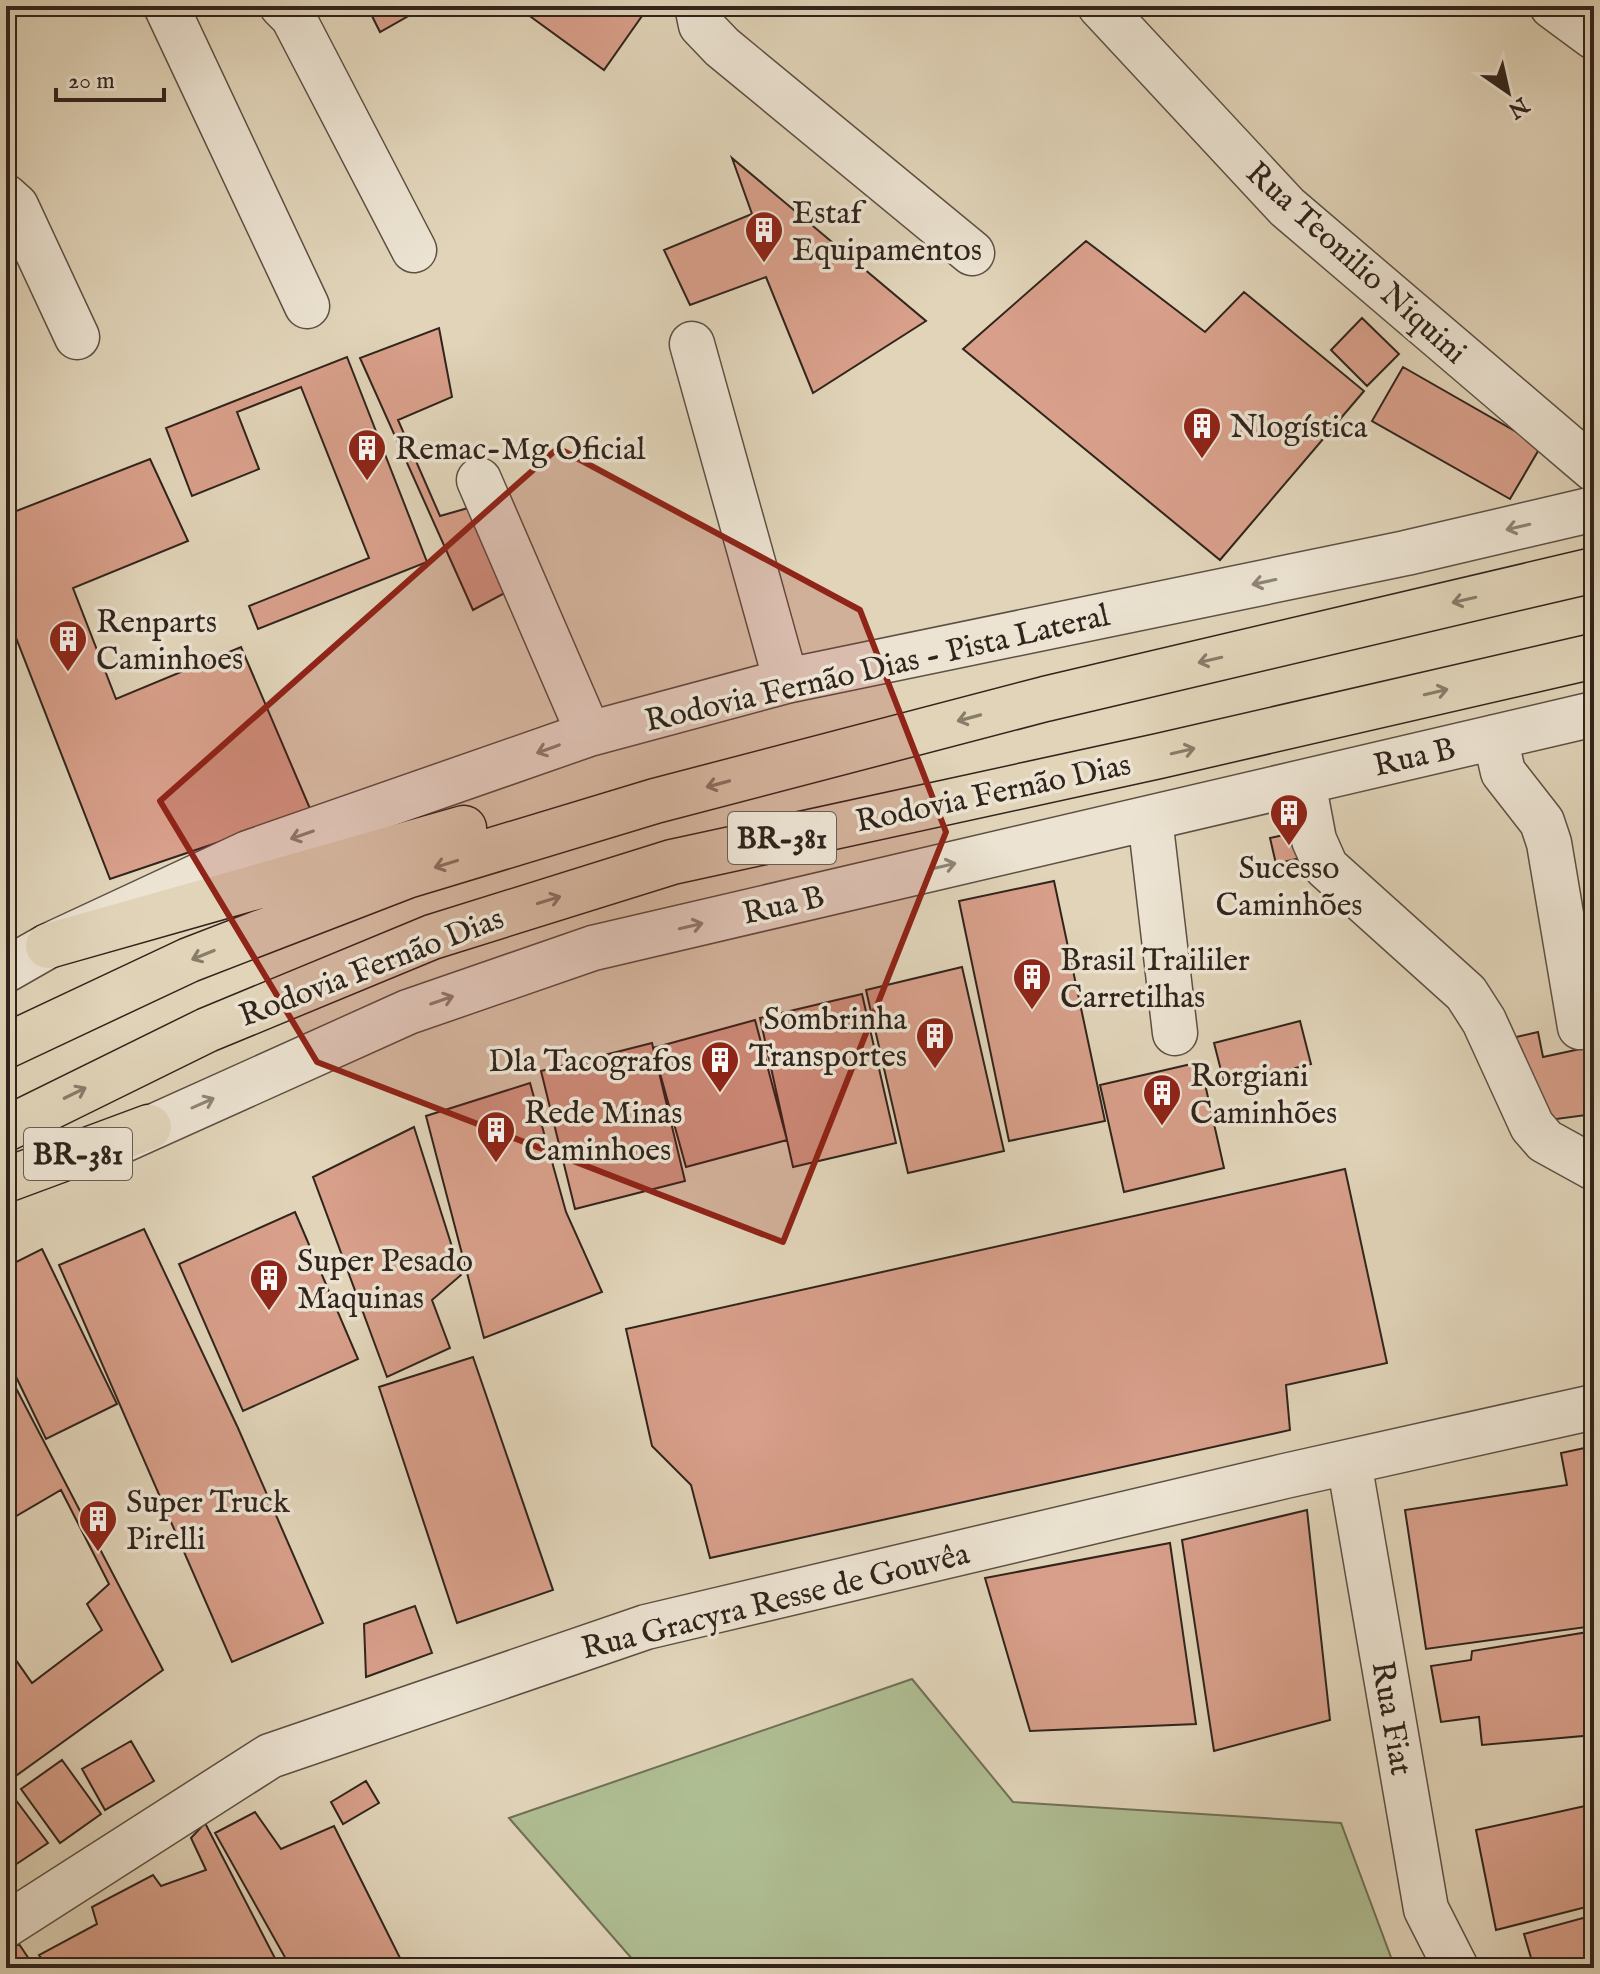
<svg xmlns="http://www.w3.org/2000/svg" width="1600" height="1974" font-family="'IM FELL English',serif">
  <rect width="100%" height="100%" fill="#e1d4b9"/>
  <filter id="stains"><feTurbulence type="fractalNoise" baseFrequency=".0025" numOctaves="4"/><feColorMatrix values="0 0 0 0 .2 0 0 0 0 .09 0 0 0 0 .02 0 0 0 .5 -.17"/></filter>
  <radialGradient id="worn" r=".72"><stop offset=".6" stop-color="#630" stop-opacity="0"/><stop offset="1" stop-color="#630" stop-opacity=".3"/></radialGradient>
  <!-- green -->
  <path fill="#afbd92" stroke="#707057" stroke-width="2" d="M 912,1679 L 1013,1802 L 1341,1823 L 1395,1968 L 640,1968 L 509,1818 Z"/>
  <!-- building -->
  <path fill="#d89f8a" stroke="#30241c" stroke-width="2" d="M 367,6 L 426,6 L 380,32 Z
    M 516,6 L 649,6 L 604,70 Z
    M 732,158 L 926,321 L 813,393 L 766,277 L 690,305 L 664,250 L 752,214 Z
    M 1086,241 L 1205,332 L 1244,292 L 1364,391 L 1220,560 L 963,349 Z
    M 1362,318 L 1399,354 L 1367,386 L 1331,350 Z
    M 439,328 L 452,397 L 398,420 L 440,516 L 468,508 L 512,589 L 473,610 L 360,358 Z
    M 347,357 L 427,562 L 258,629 L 249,606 L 369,558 L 301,387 L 237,412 L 259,469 L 192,496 L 166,428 Z
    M 1403,367 L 1541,446 L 1510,499 L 1372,421 Z
    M 150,459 L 188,541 L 73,588 L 116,699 L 241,647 L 311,811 L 110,879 L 6,612 L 6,515 Z
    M 1302,831 L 1308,856 L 1276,864 L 1270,838 Z
    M 1054,881 L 1105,1121 L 1009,1141 L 959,901 Z
    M 962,967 L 1004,1151 L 908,1173 L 866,990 Z
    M 862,994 L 896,1143 L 793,1167 L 760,1018 Z
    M 755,1020 L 787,1140 L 686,1167 L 653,1048 Z
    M 1300,1021 L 1311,1064 L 1225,1086 L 1214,1043 Z
    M 1538,1032 L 1543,1057 L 1594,1046 L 1594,1114 L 1542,1121 L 1512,1038 Z
    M 652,1043 L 685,1181 L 575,1209 L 541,1071 Z
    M 1200,1062 L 1224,1168 L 1124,1192 L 1100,1085 Z
    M 530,1083 L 566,1212 L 602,1292 L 484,1338 L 426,1116 Z
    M 414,1127 L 461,1275 L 432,1300 L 450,1348 L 387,1377 L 313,1177 Z
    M 1345,1169 L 1387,1363 L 1286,1385 L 1290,1430 L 710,1558 L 691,1485 L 652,1446 L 626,1329 Z
    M 295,1212 L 358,1359 L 243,1411 L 179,1264 Z
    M 144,1229 L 238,1428 L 323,1623 L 232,1662 L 59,1265 Z
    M 42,1249 L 117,1404 L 46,1439 L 6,1356 L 6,1267 Z
    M 473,1357 L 553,1590 L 457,1623 L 379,1387 Z
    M 6,1369 L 163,1670 L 6,1783 L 6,1646 L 32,1683 L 102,1630 L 87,1604 L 109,1584 L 61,1490 L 6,1522 Z
    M 1594,1446 L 1594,1626 L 1426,1649 L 1405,1510 L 1567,1485 L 1561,1453 Z
    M 1307,1510 L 1330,1720 L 1214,1751 L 1182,1540 Z
    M 1170,1543 L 1196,1724 L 1030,1731 L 985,1578 Z
    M 415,1606 L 432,1653 L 366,1677 L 364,1624 Z
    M 1594,1631 L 1594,1735 L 1482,1745 L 1479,1717 L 1441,1722 L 1431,1666 L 1471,1660 L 1472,1651 Z
    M 131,1741 L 154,1781 L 105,1810 L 82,1769 Z
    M 62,1760 L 101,1814 L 60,1843 L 21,1789 Z
    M 366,1781 L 379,1803 L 343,1824 L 331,1802 Z
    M 9,1791 L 48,1843 L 6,1871 L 6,1792 Z
    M 1594,1804 L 1594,1905 L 1496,1930 L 1476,1830 Z
    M 255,1812 L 281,1849 L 334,1826 L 405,1968 L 291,1968 L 215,1833 Z
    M 205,1823 L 280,1968 L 48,1968 L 39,1955 L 97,1924 L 92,1907 L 153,1875 L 161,1886 L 206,1870 L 191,1838 Z
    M 1594,1915 L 1594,1968 L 1534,1968 L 1524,1934 Z
    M 19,1944 L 35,1968 L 6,1968 L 6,1953 Z"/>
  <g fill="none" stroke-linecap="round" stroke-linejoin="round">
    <defs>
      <path id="minor" d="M 166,6 L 307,306
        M 282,6 L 293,17 L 414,250
        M 697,6 L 701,25 L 722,47 L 972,253
        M 1100,6 L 1287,207 L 1594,469
        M 1552,6 L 1594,37
        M 6,197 L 16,206 L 77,337
        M 692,344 L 786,681
        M 479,480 L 589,734
        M 1495,737 L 1503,772 L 1542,822 L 1549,843 L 1580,1027
        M 1303,782 L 1314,840 L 1326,867 L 1466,993 L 1484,1021 L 1532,1126 L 1545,1141 L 1594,1168
        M 1150,818 L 1175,1033
        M 6,970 L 48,946 L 248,853 L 589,734 L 786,681 L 1406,553 L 1594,509
        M 117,1143 L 408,1012 L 593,948 L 1594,714
        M 1349,1462 L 1426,1909 L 1456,1968
        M 6,1925 L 270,1756 L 646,1627 L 1285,1476 L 1594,1407"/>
      <path id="highway" d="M 48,946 L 464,828
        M 6,1046 L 189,960 L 407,876 L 655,801 L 1045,699 L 1594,570
        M 6,1129 L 207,1030 L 432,937 L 672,862 L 1159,756 L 1594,656
        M 6,1180 L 149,1127"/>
    </defs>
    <!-- minor casing -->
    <use href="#minor" stroke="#5c5043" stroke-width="47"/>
    <!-- highway casing -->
    <use href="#highway" stroke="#30241c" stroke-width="47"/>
    <!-- minor -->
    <use href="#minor" stroke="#ece3d2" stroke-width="44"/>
    <!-- highway -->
    <use href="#highway" stroke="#e1d4b9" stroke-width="44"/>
  </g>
  <!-- one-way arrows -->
  <defs><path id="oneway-shaft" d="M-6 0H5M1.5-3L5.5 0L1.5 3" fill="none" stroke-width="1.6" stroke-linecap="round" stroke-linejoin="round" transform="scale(2)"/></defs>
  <g stroke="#8e8477">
    <use href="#oneway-shaft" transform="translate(1518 527) rotate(167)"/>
    <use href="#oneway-shaft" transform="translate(1264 582) rotate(168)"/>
    <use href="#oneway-shaft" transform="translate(548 749) rotate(160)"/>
    <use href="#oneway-shaft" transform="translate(302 835) rotate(161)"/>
    <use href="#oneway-shaft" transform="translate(944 866) rotate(-13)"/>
    <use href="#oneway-shaft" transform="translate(691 926) rotate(-13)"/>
    <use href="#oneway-shaft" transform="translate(442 1000) rotate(-19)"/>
    <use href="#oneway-shaft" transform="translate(203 1103) rotate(-24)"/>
  </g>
  <g stroke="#887c6a">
    <use href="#oneway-shaft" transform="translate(1464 600) rotate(167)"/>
    <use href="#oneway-shaft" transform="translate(1210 660) rotate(167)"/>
    <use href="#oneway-shaft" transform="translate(1436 692) rotate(-13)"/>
    <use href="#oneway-shaft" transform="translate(969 718) rotate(165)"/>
    <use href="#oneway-shaft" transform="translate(1183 751) rotate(-13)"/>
    <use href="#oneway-shaft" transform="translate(718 784) rotate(165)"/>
    <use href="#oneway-shaft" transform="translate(446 864) rotate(163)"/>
    <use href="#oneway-shaft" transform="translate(549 900) rotate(-17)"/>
    <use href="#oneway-shaft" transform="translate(203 955) rotate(158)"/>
    <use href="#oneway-shaft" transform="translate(75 1093) rotate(-26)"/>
  </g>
  <!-- marked area -->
  <path fill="#8f2418" fill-opacity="0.2" stroke="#8f2418" stroke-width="6" stroke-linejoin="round" d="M 558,448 L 860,610 L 946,832 L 783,1242 L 317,1062 L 160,801 Z"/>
  <!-- icons -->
  <defs>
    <symbol id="building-pin" viewBox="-11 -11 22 30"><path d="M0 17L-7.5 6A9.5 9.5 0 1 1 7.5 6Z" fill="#8f2418" stroke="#ece3d2"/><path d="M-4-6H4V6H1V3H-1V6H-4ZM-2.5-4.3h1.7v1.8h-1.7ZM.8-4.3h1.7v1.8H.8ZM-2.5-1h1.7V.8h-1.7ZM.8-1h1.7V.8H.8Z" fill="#fff"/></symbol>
  </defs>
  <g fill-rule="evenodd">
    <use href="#building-pin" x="742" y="208" width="44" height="60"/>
    <use href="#building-pin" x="1180" y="404" width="44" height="60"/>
    <use href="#building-pin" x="345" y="426" width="44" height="60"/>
    <use href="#building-pin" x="46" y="617" width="44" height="60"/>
    <use href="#building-pin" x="1267" y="791" width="44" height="60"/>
    <use href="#building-pin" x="1010" y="955" width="44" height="60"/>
    <use href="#building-pin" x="913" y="1014" width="44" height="60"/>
    <use href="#building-pin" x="698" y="1038" width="44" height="60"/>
    <use href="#building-pin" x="1140" y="1071" width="44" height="60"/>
    <use href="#building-pin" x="474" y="1108" width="44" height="60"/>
    <use href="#building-pin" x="247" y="1256" width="44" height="60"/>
    <use href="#building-pin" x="76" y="1497" width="44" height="60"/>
  </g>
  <g text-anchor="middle" stroke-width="7" stroke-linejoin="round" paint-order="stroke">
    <!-- shield labels -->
    <g fill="#ece3d2" stroke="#685d53" stroke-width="2">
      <rect x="728" y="812" width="108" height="52" rx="6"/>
      <rect x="24" y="1128" width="108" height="52" rx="6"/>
    </g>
    <g font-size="30" font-weight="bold" fill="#30241c">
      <text x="782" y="848">BR-381</text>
      <text x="78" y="1164">BR-381</text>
    </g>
    <!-- poi labels -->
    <g font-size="32" fill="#30241c" stroke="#ece3d2" text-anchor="start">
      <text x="792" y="223">Estaf<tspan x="792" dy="37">Equipamentos</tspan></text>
      <text x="1230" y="437">Nlogística</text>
      <text x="395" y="459">Remac-Mg Oficial</text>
      <text x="96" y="632">Renparts<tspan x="96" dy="37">Caminhoes</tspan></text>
      <text x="1289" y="878" text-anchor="middle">Sucesso<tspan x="1289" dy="37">Caminhões</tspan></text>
      <text x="1060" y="970">Brasil Traililer<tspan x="1060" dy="37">Carretilhas</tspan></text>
      <text x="907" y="1029" text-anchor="end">Sombrinha<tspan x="907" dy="37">Transportes</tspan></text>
      <text x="692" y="1071" text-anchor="end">Dla Tacografos</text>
      <text x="1190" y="1086">Rorgiani<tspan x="1190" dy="37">Caminhões</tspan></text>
      <text x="524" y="1123">Rede Minas<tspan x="524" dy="37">Caminhoes</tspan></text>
      <text x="297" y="1271">Super Pesado<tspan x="297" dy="37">Maquinas</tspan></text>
      <text x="126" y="1512">Super Truck<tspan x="126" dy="37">Pirelli</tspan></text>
    </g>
    <!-- street labels -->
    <g font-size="32" fill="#30241c" stroke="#ece3d2">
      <text transform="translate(1357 262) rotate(42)" y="11">Rua Teonilio Niquini</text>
      <text transform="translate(877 667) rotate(-13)" y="11">Rodovia Fernão Dias - Pista Lateral</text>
      <text transform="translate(1414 756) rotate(-13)" y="11">Rua B</text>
      <text transform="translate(993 792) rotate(-12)" y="11">Rodovia Fernão Dias</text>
      <text transform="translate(783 904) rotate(-13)" y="11">Rua B</text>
      <text transform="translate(371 966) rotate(-21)" y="11">Rodovia Fernão Dias</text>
      <text transform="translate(775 1600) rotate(-14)" y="11">Rua Gracyra Resse de Gouvêa</text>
      <text transform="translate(1393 1718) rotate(80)" y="11">Rua Fiat</text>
    </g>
  </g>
  <!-- margin -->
  <rect width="1600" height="1974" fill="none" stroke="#e1d4b9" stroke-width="32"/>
  <rect x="8" y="8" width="1584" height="1958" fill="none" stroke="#30241c" stroke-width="4"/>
  <rect x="16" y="16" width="1568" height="1942" fill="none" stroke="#30241c" stroke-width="2"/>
  <!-- north arrow -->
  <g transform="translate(1508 92) rotate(146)" stroke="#ece3d2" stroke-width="6" paint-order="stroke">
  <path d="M0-6L14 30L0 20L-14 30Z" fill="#30241c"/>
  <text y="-12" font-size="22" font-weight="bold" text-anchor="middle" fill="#30241c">N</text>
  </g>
  <!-- scale -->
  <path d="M56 88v12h108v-12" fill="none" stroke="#30241c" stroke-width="4"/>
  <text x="68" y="88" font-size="24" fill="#30241c" stroke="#ece3d2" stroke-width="6" paint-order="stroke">20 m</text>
  <rect width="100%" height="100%" filter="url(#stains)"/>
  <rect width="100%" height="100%" fill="url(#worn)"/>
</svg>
